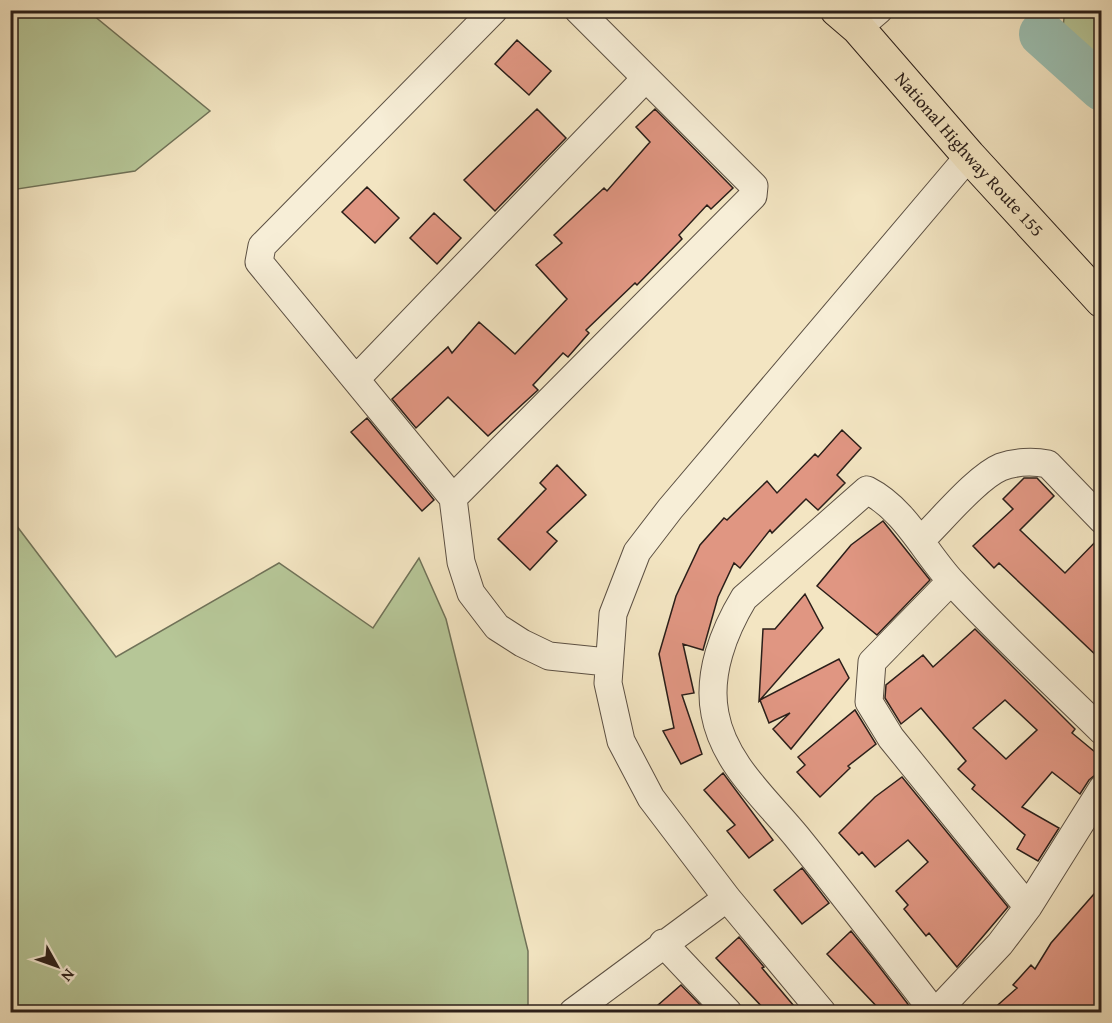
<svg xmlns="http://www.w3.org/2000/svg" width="1112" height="1023" font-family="'Gentium Book Plus',serif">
  <rect width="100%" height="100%" fill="#f3e5c2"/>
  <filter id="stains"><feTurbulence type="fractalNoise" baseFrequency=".00333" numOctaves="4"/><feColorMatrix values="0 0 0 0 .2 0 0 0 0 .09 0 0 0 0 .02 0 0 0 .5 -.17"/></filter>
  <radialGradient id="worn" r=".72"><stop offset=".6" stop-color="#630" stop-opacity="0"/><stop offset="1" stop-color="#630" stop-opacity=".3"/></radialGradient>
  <!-- green -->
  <path fill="#b6c697" stroke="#707258" stroke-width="1.5" d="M 11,10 L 88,11 L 210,111 L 135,171 L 11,190 Z
    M 1065,10 L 1101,11 L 1101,70 L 1062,35 Z
    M 10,517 L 116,657 L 279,563 L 373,628 L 419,558 L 446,619 L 528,951 L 528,1012 L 11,1012 Z"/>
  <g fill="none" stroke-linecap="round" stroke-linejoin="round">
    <!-- stream -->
    <path stroke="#6e7f74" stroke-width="8" d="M 1042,34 L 1043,10"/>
    <!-- river -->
    <path stroke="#9bbfb1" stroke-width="46" d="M 1042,34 L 1102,88"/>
  </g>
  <!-- building -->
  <path fill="#e09682" stroke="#2a1e19" stroke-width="1.5" fill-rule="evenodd" d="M 517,40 L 551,71 L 529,95 L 495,64 Z
    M 537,109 L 566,138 L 495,211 L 464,180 Z
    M 655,109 L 733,188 L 711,209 L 707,205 L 679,235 L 682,239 L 637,285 L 635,283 L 586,330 L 589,333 L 568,357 L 563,353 L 533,385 L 538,390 L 488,436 L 448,397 L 416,428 L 392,399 L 448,347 L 452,353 L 479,322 L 515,354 L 567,299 L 536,265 L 562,243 L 554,235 L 604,188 L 607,191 L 650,142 L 636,127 Z
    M 367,187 L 399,218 L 375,243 L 342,212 Z
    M 434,213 L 461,238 L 437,264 L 410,238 Z
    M 367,418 L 434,500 L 422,511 L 351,432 Z
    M 842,430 L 861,448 L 837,475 L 845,483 L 818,510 L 806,499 L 772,533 L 770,530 L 740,568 L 734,563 L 718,597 L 703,650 L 683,644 L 694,693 L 682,695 L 702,754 L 681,764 L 663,731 L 674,728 L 659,654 L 676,596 L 700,545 L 724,518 L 727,520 L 767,481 L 777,493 L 815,454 L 818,457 Z
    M 557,465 L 586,495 L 547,532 L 557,541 L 530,570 L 498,539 L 546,489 L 540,483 Z
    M 1024,478 L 1037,478 L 1054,496 L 1020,530 L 1065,573 L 1101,536 L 1101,660 L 999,563 L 994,568 L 973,546 L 1013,509 L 1003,499 Z
    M 883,521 L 930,580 L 877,635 L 817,586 L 851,545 Z
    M 805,594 L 823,628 L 759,701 L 763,629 L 775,629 Z
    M 975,629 L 1075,729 L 1072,733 L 1101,757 L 1101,770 L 1089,780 L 1080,794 L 1052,772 L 1022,807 L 1059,828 L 1038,861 L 1017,849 L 1025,835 L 972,789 L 975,785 L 958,769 L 966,761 L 921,708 L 901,724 L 885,698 L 886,685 L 923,655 L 933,667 ZM 1005,700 L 1037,730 L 1006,759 L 973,728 Z
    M 839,659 L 849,678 L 791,749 L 773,729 L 790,713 L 769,723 L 760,700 Z
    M 855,710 L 876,744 L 848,766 L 850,768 L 820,797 L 797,772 L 805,765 L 798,757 Z
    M 723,773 L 773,840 L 749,858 L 727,831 L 735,825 L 704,790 Z
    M 902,777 L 1008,907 L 957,967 L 929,933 L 926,936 L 904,909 L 908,905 L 896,891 L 928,862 L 908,840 L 875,867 L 862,852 L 859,855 L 839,833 L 875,797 Z
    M 802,868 L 829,903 L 802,924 L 774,890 Z
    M 1101,886 L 1101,1012 L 990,1012 L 1017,988 L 1013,985 L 1031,965 L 1035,969 L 1051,943 Z
    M 851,931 L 871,956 L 914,1012 L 882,1012 L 827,954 Z
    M 739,937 L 764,967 L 762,968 L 799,1012 L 767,1012 L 716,958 Z
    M 681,985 L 707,1012 L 650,1012 Z"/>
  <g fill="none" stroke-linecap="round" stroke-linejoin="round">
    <defs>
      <path id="minor" d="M 494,10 L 262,246 L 259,262 L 453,498 L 461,562 L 471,593 L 497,627 L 522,643 L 549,656 L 607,662
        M 858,28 L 879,10
        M 357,378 L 645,79
        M 453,498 L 753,196 L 754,186 L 578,10
        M 921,540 C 941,521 977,477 1001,467 C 1015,462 1033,461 1048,464 L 1102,520
        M 951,581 L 872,662 L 869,702 L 891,738 L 1028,907
        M 663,943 L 728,1012
        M 573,1012 L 727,898
        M 822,1012 L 727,898 L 651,798 L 621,741 L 608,683 L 613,614 L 637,552 L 670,509 L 969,156
        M 934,1012 C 889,954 844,895 797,837 C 767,800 724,764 715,714 C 707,674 724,631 744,598 L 867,490 C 906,510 924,552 953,583 C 1000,634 1052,682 1102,731
        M 936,1012 L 1000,944 L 1028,907 L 1102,789"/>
      <g id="highway">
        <path id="s1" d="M 837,10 L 858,28 L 969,156 L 1102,301"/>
      </g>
    </defs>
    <!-- minor casing -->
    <use href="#minor" stroke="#5c5043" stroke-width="29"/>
    <!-- highway casing -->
    <use href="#highway" stroke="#2a1e19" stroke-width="35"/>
    <!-- minor -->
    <use href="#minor" stroke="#f7eed7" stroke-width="27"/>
    <!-- highway -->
    <use href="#highway" stroke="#f3e5c2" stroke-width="33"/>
  </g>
  <g text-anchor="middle" stroke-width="5" stroke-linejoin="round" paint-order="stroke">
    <!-- street labels -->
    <g font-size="18" fill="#2a1e19" stroke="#f7eed7">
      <text dy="6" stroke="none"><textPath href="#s1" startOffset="196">National Highway Route 155</textPath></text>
    </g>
  </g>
  <!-- margin -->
  <rect width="1112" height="1023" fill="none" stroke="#f3e5c2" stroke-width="36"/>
  <rect x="12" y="12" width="1088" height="999" fill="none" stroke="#2a1e19" stroke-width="3"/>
  <rect x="18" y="18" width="1076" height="987" fill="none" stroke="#2a1e19" stroke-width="1.5"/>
  <!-- north arrow -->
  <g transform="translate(57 966) rotate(130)" stroke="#f7eed7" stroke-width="4.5" paint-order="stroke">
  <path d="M0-4.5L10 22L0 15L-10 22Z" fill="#2a1e19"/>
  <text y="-9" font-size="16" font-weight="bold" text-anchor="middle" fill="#2a1e19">N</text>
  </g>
  <rect width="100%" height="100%" filter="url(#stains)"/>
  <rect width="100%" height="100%" fill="url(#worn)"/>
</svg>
